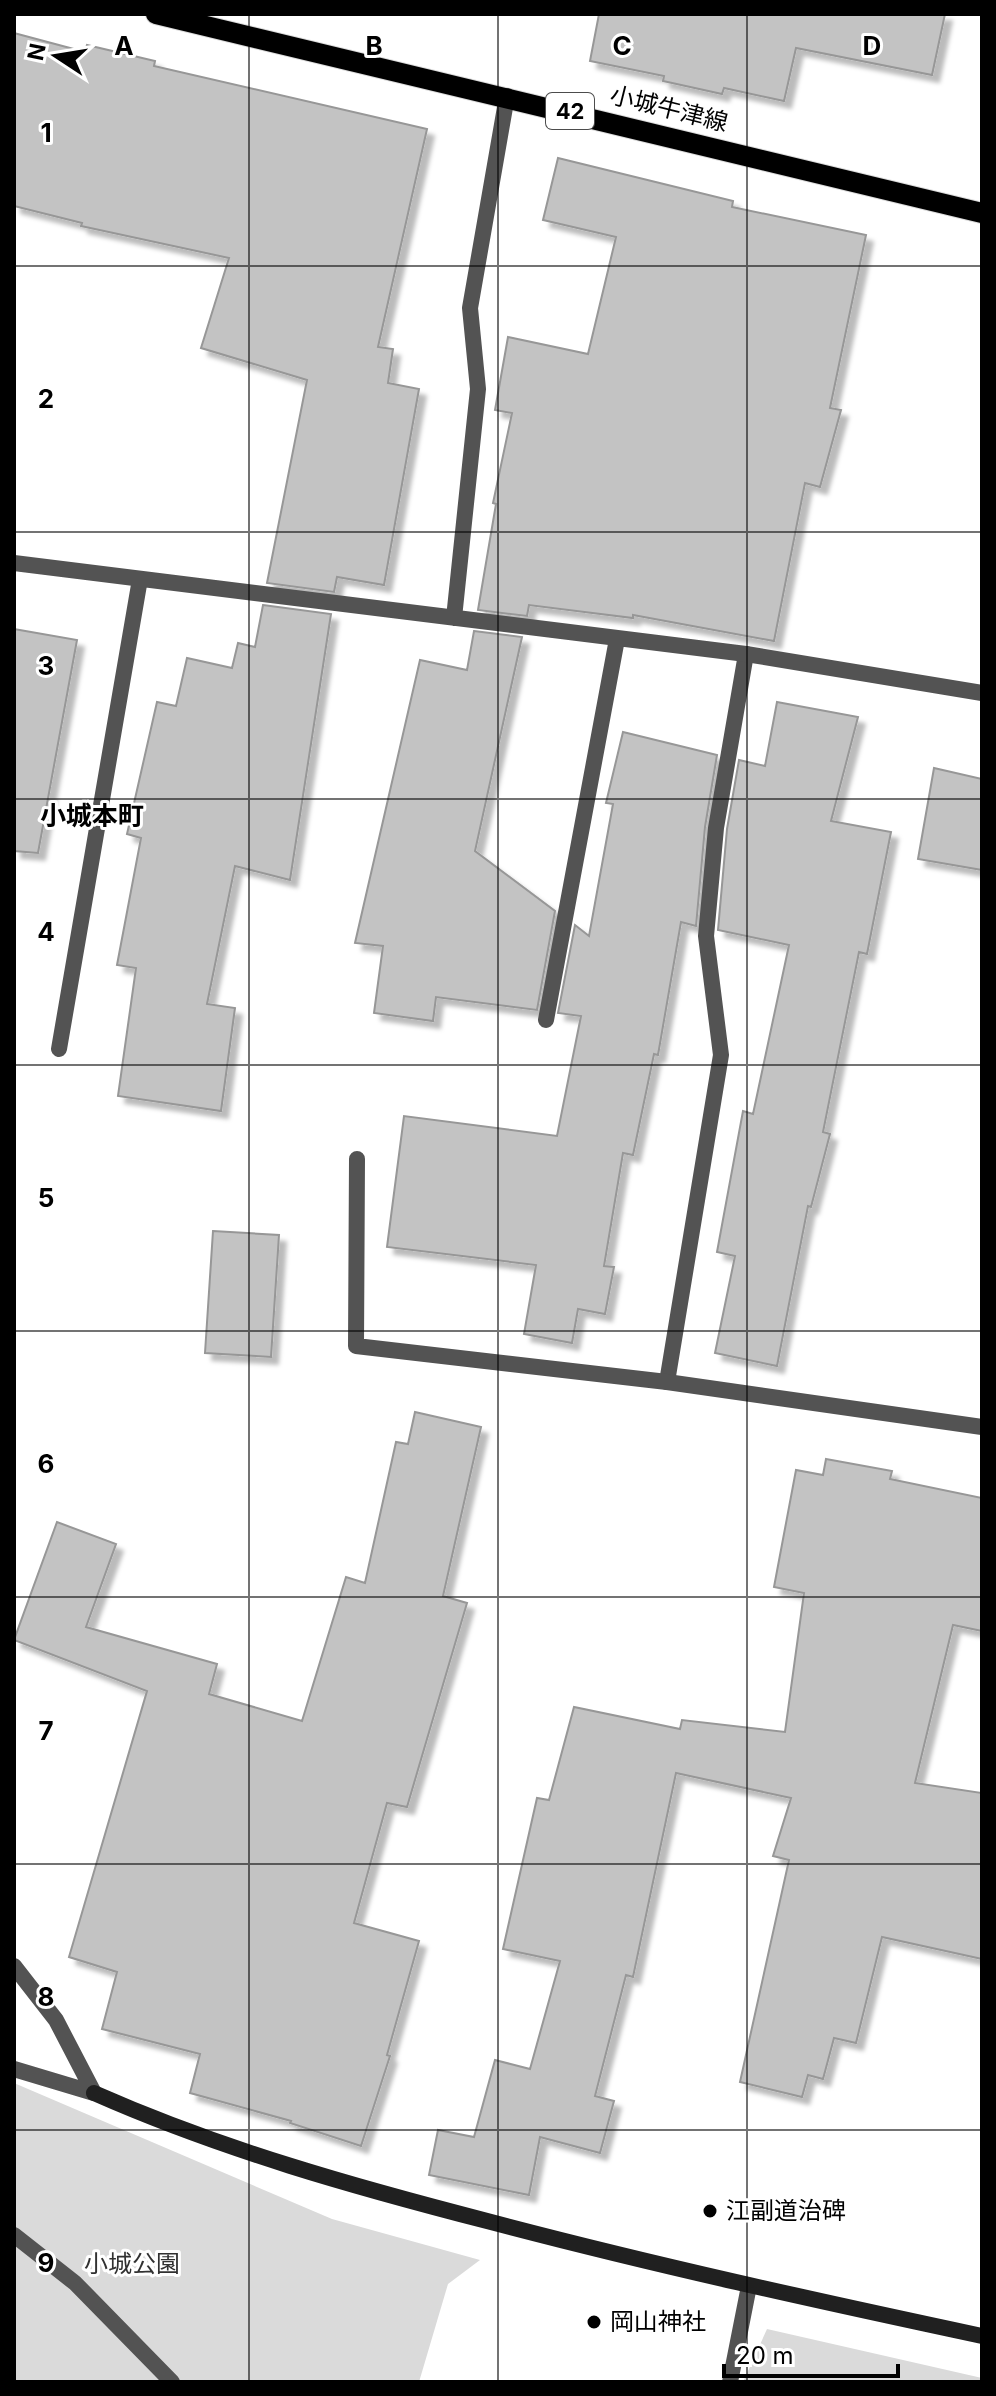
<svg xmlns="http://www.w3.org/2000/svg" width="996" height="2396" font-family="Inter,'Noto Sans JP',sans-serif">
  <defs>
    <filter id="shadow"><feDropShadow dx="7" dy="7" stdDeviation="2" flood-color="#0004"/></filter>
  </defs>
  <rect width="100%" height="100%" fill="#fff"/>
  <!-- green -->
  <path fill="#dadada" d="M 14,2083 L 332,2219 L 480,2260 L 448,2284 L 419,2382 L 14,2382 Z
    M 767,2329 L 982,2378 L 982,2382 L 743,2382 Z"/>
  <!-- building -->
  <path fill="#c3c3c3" stroke="#979797" stroke-width="2" filter="url(#shadow)" d="M 599,14 L 945,14 L 932,75 L 796,48 L 784,101 L 724,88 L 722,94 L 663,81 L 664,76 L 590,61 Z
    M 14,33 L 85,52 L 87,45 L 155,61 L 154,66 L 427,129 L 378,347 L 393,349 L 388,383 L 419,389 L 384,585 L 337,577 L 334,592 L 267,583 L 307,380 L 201,348 L 229,258 L 81,226 L 82,223 L 14,206 Z
    M 558,158 L 733,201 L 732,207 L 866,235 L 830,408 L 841,410 L 820,487 L 805,483 L 774,641 L 633,615 L 633,618 L 529,605 L 527,616 L 478,610 L 496,504 L 493,503 L 512,413 L 495,410 L 508,337 L 588,354 L 616,237 L 543,220 Z
    M 263,605 L 331,614 L 290,880 L 235,866 L 207,1004 L 235,1008 L 221,1111 L 118,1096 L 136,968 L 117,965 L 141,838 L 127,834 L 157,702 L 176,706 L 187,658 L 232,668 L 238,643 L 255,647 Z
    M 14,629 L 77,640 L 38,853 L 14,851 Z
    M 474,631 L 522,637 L 475,851 L 555,911 L 537,1010 L 436,997 L 433,1021 L 374,1013 L 383,946 L 355,943 L 420,660 L 467,670 Z
    M 777,702 L 858,717 L 831,821 L 891,832 L 867,954 L 859,952 L 823,1132 L 830,1134 L 811,1207 L 808,1206 L 777,1366 L 715,1353 L 735,1256 L 717,1252 L 743,1111 L 753,1114 L 789,945 L 718,930 L 727,829 L 739,760 L 765,766 Z
    M 623,732 L 717,755 L 705,827 L 696,926 L 681,922 L 658,1055 L 654,1054 L 633,1155 L 623,1153 L 604,1266 L 614,1267 L 605,1314 L 578,1309 L 572,1343 L 524,1334 L 536,1265 L 387,1247 L 404,1116 L 557,1136 L 581,1016 L 558,1013 L 575,925 L 589,936 L 613,804 L 606,803 Z
    M 934,768 L 982,779 L 982,870 L 918,859 Z
    M 213,1231 L 279,1235 L 271,1357 L 205,1353 Z
    M 415,1412 L 481,1427 L 443,1596 L 467,1603 L 407,1807 L 387,1803 L 354,1923 L 419,1941 L 387,2055 L 390,2056 L 361,2146 L 290,2123 L 291,2121 L 190,2093 L 200,2054 L 102,2029 L 117,1972 L 69,1957 L 147,1691 L 14,1640 L 57,1522 L 116,1544 L 86,1627 L 217,1664 L 209,1694 L 302,1721 L 346,1577 L 365,1583 L 396,1442 L 408,1444 Z
    M 826,1459 L 892,1471 L 890,1479 L 982,1498 L 982,1631 L 953,1625 L 915,1783 L 982,1793 L 982,1959 L 882,1937 L 856,2043 L 834,2038 L 823,2079 L 808,2075 L 802,2097 L 740,2082 L 789,1860 L 773,1856 L 791,1798 L 676,1773 L 633,1977 L 626,1975 L 595,2096 L 614,2101 L 600,2153 L 540,2137 L 529,2195 L 429,2175 L 438,2130 L 474,2137 L 495,2060 L 530,2069 L 560,1961 L 503,1949 L 537,1798 L 549,1800 L 574,1707 L 680,1729 L 682,1720 L 785,1732 L 804,1593 L 774,1587 L 796,1470 L 823,1475 Z"/>
  <g fill="none" stroke-linecap="round" stroke-linejoin="round">
    <defs>
      <path id="primary" d="M 156,14 L 982,213"/>
    </defs>
    <!-- primary casing -->
    <use href="#primary" stroke="#dbdbdb" stroke-width="22"/>
    <!-- lane -->
    <path stroke="#535353" stroke-width="16" d="M 667,1382 L 721,1055 L 706,936 L 716,828 L 746,654
      M 14,2235 L 75,2283 L 172,2382
      M 730,2382 L 749,2286"/>
    <!-- street -->
    <path stroke="#535353" stroke-width="16" d="M 14,563 L 746,654 L 982,693
      M 454,618 L 478,389 L 470,308 L 507,96
      M 546,1020 L 617,639
      M 59,1049 L 140,579
      M 357,1159 L 356,1346 L 667,1382 L 982,1427
      M 14,1966 L 56,2020 L 94,2093
      M 14,2069 L 94,2093"/>
    <!-- secondary -->
    <path stroke="#202020" stroke-width="16" d="M 94,2093 C 223,2150 355,2187 491,2222 C 654,2265 818,2301 982,2336"/>
    <!-- primary -->
    <use href="#primary" stroke="#000" stroke-width="20"/>
  </g>
  <!-- grid -->
  <path fill="none" stroke="#000" stroke-width="2" stroke-opacity="0.55" d="M 249,14 L 249,2382M 498,14 L 498,2382M 747,14 L 747,2382M 14,266 L 982,266M 14,532 L 982,532M 14,799 L 982,799M 14,1065 L 982,1065M 14,1331 L 982,1331M 14,1597 L 982,1597M 14,1864 L 982,1864M 14,2130 L 982,2130"/>
  <!-- markers -->
  <g fill="#000" stroke="#fff" stroke-width="3">
    <circle cx="710" cy="2211" r="8"/>
    <circle cx="594" cy="2322" r="8"/>
  </g>
  <g text-anchor="middle" stroke-width="6" stroke-linejoin="round" paint-order="stroke">
    <!-- shield labels -->
    <rect fill="#fff" stroke="#4c4c4c" stroke-width="2" x="546" y="93" width="48" height="36" rx="6"/>
    <g font-size="22" font-weight="bold" fill="#000">
      <text x="570" y="119">42</text>
    </g>
    <!-- street labels -->
    <g font-size="24" fill="#000" stroke="#fff">
      <text transform="translate(669 109) rotate(14)" y="8">小城牛津線</text>
    </g>
    <!-- poi labels -->
    <g font-size="24" fill="#000" stroke="#fff" text-anchor="start">
      <text x="726" y="2219">江副道治碑</text>
      <text x="610" y="2330">岡山神社</text>
    </g>
    <!-- park labels -->
    <g font-size="24" fill="#313131" stroke="#fff">
      <text x="132" y="2272">小城公園</text>
    </g>
    <!-- neighbourhood labels -->
    <g font-size="26" font-weight="bold" fill="#000" stroke="#fff">
      <text x="92" y="825">小城本町</text>
    </g>
  </g>
  <g font-size="26" text-anchor="middle" font-weight="bold" fill="#000" stroke="#fff" stroke-width="6" stroke-linejoin="round" paint-order="stroke">
    <text x="124" y="55">A</text>
    <text x="374" y="55">B</text>
    <text x="622" y="55">C</text>
    <text x="872" y="55">D</text>
    <text x="46" y="142">1</text>
    <text x="46" y="408">2</text>
    <text x="46" y="675">3</text>
    <text x="46" y="941">4</text>
    <text x="46" y="1207">5</text>
    <text x="46" y="1473">6</text>
    <text x="46" y="1740">7</text>
    <text x="46" y="2006">8</text>
    <text x="46" y="2272">9</text>
  </g>
  <!-- border -->
  <rect width="996" height="2396" fill="none" stroke="#000000" stroke-width="32"/>
  <!-- north arrow -->
  <g transform="translate(56 56) rotate(282)" stroke="#ffffff" stroke-width="6" paint-order="stroke">
  <path d="M0-6L14 30L0 20L-14 30Z" fill="#000000"/>
  <text y="-12" font-size="22" font-weight="bold" text-anchor="middle" fill="#000000">N</text>
  </g>
  <!-- scale -->
  <path d="M724 2364v12h174v-12" fill="none" stroke="#000000" stroke-width="4"/>
  <text x="736" y="2364" font-size="24" fill="#000000" stroke="#ffffff" stroke-width="6" paint-order="stroke">20 m</text>
</svg>
